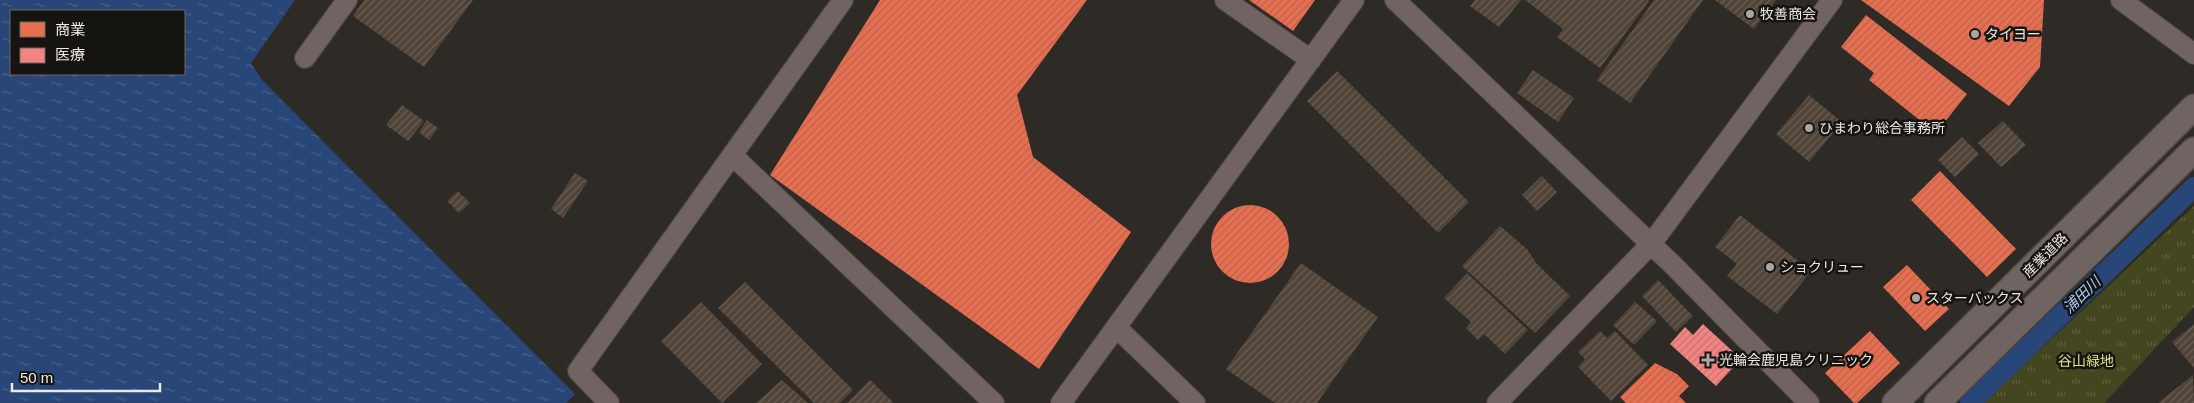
<svg xmlns="http://www.w3.org/2000/svg" width="2194" height="403" font-family="Arial,'Noto Sans JP',sans-serif">
  <defs>
    <pattern id="park-tufts" width="24" height="20" patternUnits="userSpaceOnUse" patternTransform="scale(1.25)"><rect width="24" height="20" fill="#43461f"/><path d="M3 7l-1-3M5 7V3M7 7l1-3M15 17l-1-3M17 17v-4M19 17l1-3" fill="none" stroke="#5e613f"/></pattern>
    <pattern id="water-ripples" width="26" height="14" patternUnits="userSpaceOnUse" patternTransform="scale(1.25)"><rect width="26" height="14" fill="#284778"/><path d="M2 4q2-2 4 0t4 0M15 11q2-2 4 0t4 0" fill="none" stroke="#48628b"/></pattern>
    <pattern id="shops-hatch" width="6" height="6" patternUnits="userSpaceOnUse" patternTransform="scale(1.25)"><rect width="6" height="6" fill="#e76f51"/><path d="M-1 1l2-2M0 6l6-6M5 7l2-2" fill="none" stroke="#b7634d"/></pattern>
    <pattern id="health-hatch" width="6" height="6" patternUnits="userSpaceOnUse" patternTransform="scale(1.25)"><rect width="6" height="6" fill="#f28482"/><path d="M-1 1l2-2M0 6l6-6M5 7l2-2" fill="none" stroke="#c77472"/></pattern>
    <pattern id="building-hatch" width="6" height="6" patternUnits="userSpaceOnUse" patternTransform="scale(1.25)"><rect width="6" height="6" fill="#504338"/><path d="M-1 1l2-2M0 6l6-6M5 7l2-2" fill="none" stroke="#6a5e55"/></pattern>
  </defs>
  <rect width="100%" height="100%" fill="#2e2a26"/>
  <!-- park -->
  <path fill="url(#park-tufts)" d="M 2194,206 L 2194,307 L 2104,403 L 1983,403 Z"/>
  <!-- water -->
  <path fill="url(#water-ripples)" fill-rule="evenodd" d="M 0,0 L 295,0 L 251,63 L 262,80 L 575,394 L 566,403 L 0,403 ZM 11,11 L 184,11 L 184,74 L 11,74 Z"/>
  <!-- shops -->
  <path fill="url(#shops-hatch)" d="M 880,0 L 1087,0 L 1017,95 L 1033,157 L 1131,232 L 1039,369 L 770,175 Z
    M 1249,0 L 1315,0 L 1293,31 Z
    M 1861,0 L 2044,0 L 2040,67 L 2009,106 Z
    M 1866,15 L 1967,94 L 1936,133 L 1869,80 L 1874,73 L 1841,47 Z
    M 1940,171 L 2016,249 L 1987,277 L 1911,200 Z
    M1211 244a39 39 0 1 1 78 0a39 39 0 1 1-78 0Z
    M 1907,265 L 1949,309 L 1925,331 L 1883,287 Z
    M 1870,331 L 1900,363 L 1857,403 L 1854,403 L 1825,373 Z
    M 1655,363 L 1677,374 L 1689,386 L 1679,396 L 1686,403 L 1626,403 L 1620,397 Z"/>
  <!-- health -->
  <path fill="url(#health-hatch)" d="M 1703,324 L 1741,359 L 1716,386 L 1670,344 L 1685,327 L 1693,335 Z"/>
  <g fill="none" stroke-linecap="round" stroke-linejoin="round">
    <!-- stream -->
    <path stroke="#284778" stroke-width="5.5" d="M 2191,190 L 2194,195"/>
    <!-- canal -->
    <path stroke="#284778" stroke-width="20" d="M 1970,403 L 2194,187"/>
  </g>
  <!-- building -->
  <path fill="url(#building-hatch)" d="M 364,0 L 473,0 L 424,67 L 353,16 Z
    M 1475,0 L 1521,0 L 1499,27 L 1470,6 Z
    M 1525,0 L 1648,0 L 1649,1 L 1600,68 L 1557,37 L 1563,29 Z
    M 1654,0 L 1703,0 L 1630,103 L 1597,80 Z
    M 1715,0 L 1776,0 L 1754,29 Z
    M 1533,70 L 1574,98 L 1558,122 L 1517,93 Z
    M 1337,71 L 1469,202 L 1438,233 L 1307,101 Z
    M 1809,95 L 1842,122 L 1809,162 L 1776,134 Z
    M 402,105 L 424,121 L 408,141 L 386,125 Z
    M 427,120 L 438,128 L 429,140 L 419,132 Z
    M 2003,121 L 2026,145 L 2001,167 L 1978,143 Z
    M 1962,137 L 1979,154 L 1955,177 L 1938,160 Z
    M 575,173 L 588,181 L 563,218 L 551,209 Z
    M 1542,176 L 1557,192 L 1537,211 L 1522,195 Z
    M 458,191 L 470,203 L 459,213 L 447,201 Z
    M 1740,215 L 1811,271 L 1777,314 L 1727,276 L 1737,264 L 1715,247 Z
    M 1500,226 L 1527,249 L 1536,263 L 1570,296 L 1535,333 L 1462,266 Z
    M 1301,263 L 1378,317 L 1317,403 L 1275,403 L 1226,369 Z
    M 1467,273 L 1528,330 L 1505,354 L 1484,334 L 1478,340 L 1466,328 L 1471,322 L 1444,298 Z
    M 1658,280 L 1693,316 L 1676,332 L 1642,296 Z
    M 745,282 L 853,390 L 840,403 L 814,403 L 718,308 Z
    M 701,302 L 762,364 L 722,403 L 661,341 Z
    M 1635,302 L 1657,321 L 1634,345 L 1613,325 Z
    M 2194,324 L 2194,368 L 2172,342 Z
    M 1600,331 L 1607,338 L 1615,331 L 1648,365 L 1611,401 L 1578,367 L 1585,359 L 1578,352 Z
    M 2193,375 L 2194,403 L 2158,403 Z
    M 782,380 L 808,403 L 756,403 Z
    M 870,380 L 894,403 L 847,403 Z"/>
  <g fill="none" stroke-linecap="round" stroke-linejoin="round">
    <defs>
      <path id="minor" d="M 1225,0 L 1311,60
        M 1395,0 L 1673,265 L 1809,403
        M 2121,0 L 2194,54
        M 305,58 L 347,0
        M 732,155 L 994,403
        M 1116,327 L 1195,403
        M 609,403 L 578,371 L 843,0
        M 1061,403 L 1354,0
        M 1497,403 L 1651,244 L 1832,0"/>
      <path id="major" d="M 1895,403 L 2194,107
        M 1937,403 L 2194,150"/>
    </defs>
    <!-- minor casing -->
    <use href="#minor" stroke="#484541" stroke-width="22"/>
    <!-- major casing -->
    <use href="#major" stroke="#484541" stroke-width="28"/>
    <!-- minor -->
    <use href="#minor" stroke="#726363" stroke-width="20"/>
    <!-- major -->
    <use href="#major" stroke="#706462" stroke-width="25"/>
  </g>
  <!-- markers -->
  <g fill="#aba6a2" stroke="#161410" stroke-width="2">
    <circle cx="1750" cy="14" r="5"/>
    <circle cx="1975" cy="34" r="5"/>
    <circle cx="1809" cy="128" r="5"/>
    <circle cx="1770" cy="267" r="5"/>
    <circle cx="1916" cy="298" r="5"/>
    <path d="M1705.5 352.5h5v5h5v5h-5v5h-5v-5h-5v-5h5z"/>
  </g>
  <g text-anchor="middle" stroke-width="5" stroke-linejoin="round" paint-order="stroke">
    <!-- poi labels -->
    <g font-size="14" fill="#eee9e4" stroke="#161410" text-anchor="start">
      <text x="1760" y="19">牧善商会</text>
      <text x="1985" y="39">タイヨー</text>
      <text x="1819" y="133">ひまわり総合事務所</text>
      <text x="1780" y="272">ショクリュー</text>
      <text x="1926" y="303">スターバックス</text>
      <text x="1719" y="365">光輪会鹿児島クリニック</text>
    </g>
    <!-- street labels -->
    <g font-size="14" fill="#eee9e4" stroke="#161410">
      <text transform="translate(2045 255) rotate(-45)" y="5">産業道路</text>
    </g>
    <!-- park labels -->
    <g font-size="14" fill="#dae37a" stroke="#161410">
      <text x="2086" y="366">谷山緑地</text>
    </g>
    <!-- water labels -->
    <g font-size="15" font-style="italic" fill="#a8c8fa" stroke="#161410">
      <text transform="translate(2082 295) rotate(-44)" y="5">浦田川</text>
    </g>
  </g>
  <!-- legend -->
  <rect x="10" y="10" width="175" height="65" fill="#161410" stroke="#6c6965"/>
  <rect x="20" y="22" width="25" height="15" fill="#e76f51" stroke="#6c6965"/>
  <text x="55" y="35" font-size="15" fill="#eee9e4">商業</text>
  <rect x="20" y="48" width="25" height="15" fill="#f28482" stroke="#6c6965"/>
  <text x="55" y="60" font-size="15" fill="#eee9e4">医療</text>
  <!-- scale -->
  <path d="M12 383v8h148v-8" fill="none" stroke="#eee9e4" stroke-width="2.5"/>
  <text x="20" y="383" font-size="15" fill="#eee9e4" stroke="#161410" stroke-width="4" paint-order="stroke">50 m</text>
</svg>
